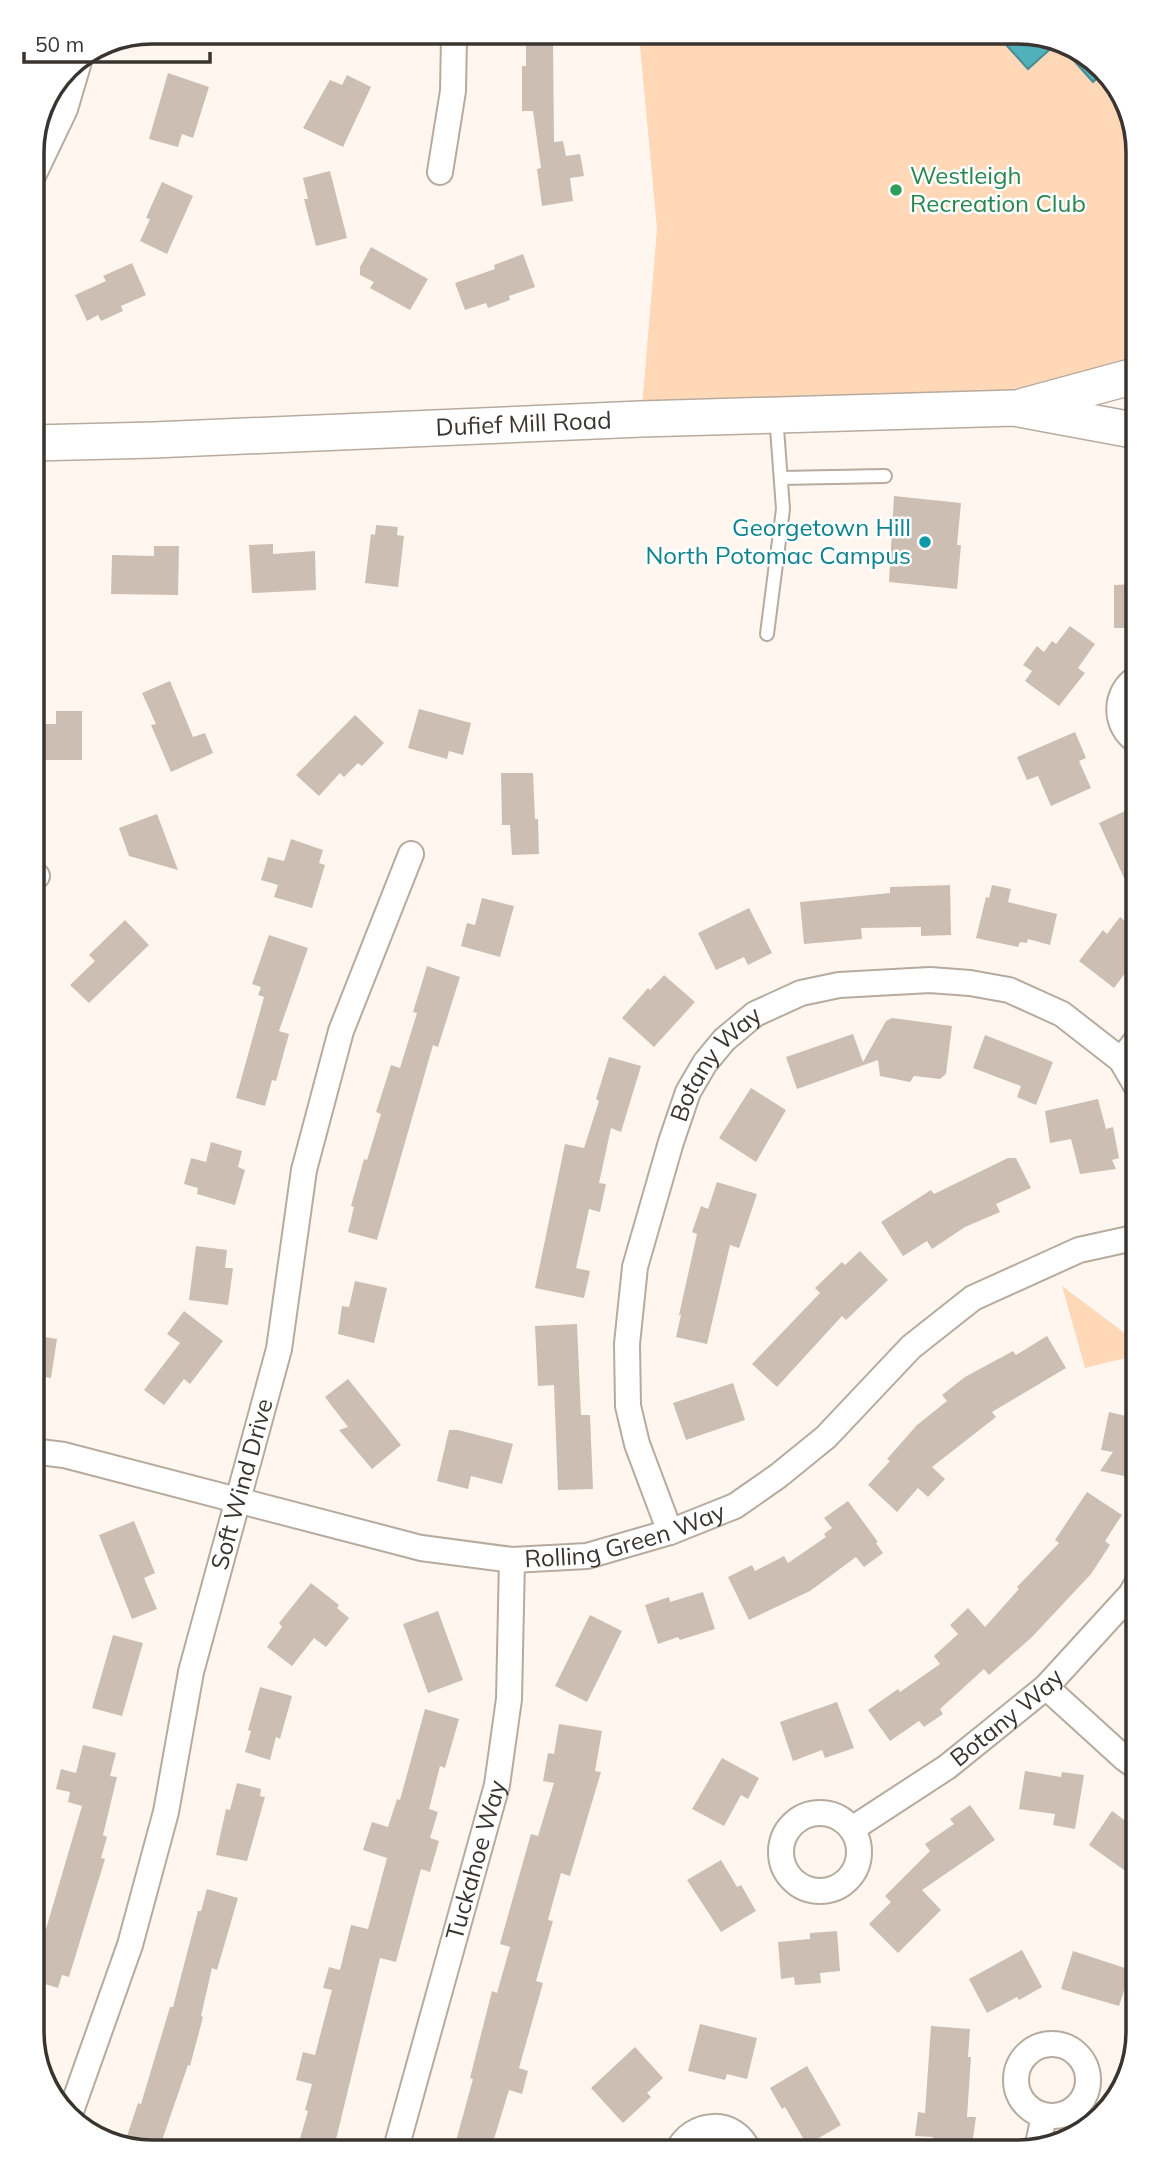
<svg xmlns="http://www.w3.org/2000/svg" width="1170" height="2184" font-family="Mulish,sans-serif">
  <rect width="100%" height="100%" fill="#fff7ef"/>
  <!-- green -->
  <path fill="#fed8b7" d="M 1026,32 L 1085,52 L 1129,106 L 1138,152 L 1138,375 L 1014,408 L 641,419 L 657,229 L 639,35 Z
    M 1062,1286 L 1138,1343 L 1138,1355 L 1085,1368 Z"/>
  <!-- water -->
  <path fill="#51b1bb" stroke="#4a8c91" stroke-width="2" d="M 1005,32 L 1026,32 L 1057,43 L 1028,69 L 999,37 Z
    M 1058,43 L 1085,52 L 1103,73 L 1093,82 Z"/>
  <!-- building -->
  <path fill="#ccbeb3" d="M 526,41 L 553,41 L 554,142 L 563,141 L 566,156 L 580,154 L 584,176 L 570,178 L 573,201 L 542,206 L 537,169 L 541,168 L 533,111 L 522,111 L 522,66 L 526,66 Z
    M 168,73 L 209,87 L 193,138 L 182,134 L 178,147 L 149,139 Z
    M 347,75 L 371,87 L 343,147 L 303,128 L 330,80 L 342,85 Z
    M 330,171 L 347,238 L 316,246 L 304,199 L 308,199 L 303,178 Z
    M 162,182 L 193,196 L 167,254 L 140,241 L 150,219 L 146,218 Z
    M 371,247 L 428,279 L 410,310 L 370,288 L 374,282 L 360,275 L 360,267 Z
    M 523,254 L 535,287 L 509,296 L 510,300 L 488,308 L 486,303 L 465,310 L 455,283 L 495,269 L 494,265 Z
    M 132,263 L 146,295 L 121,306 L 123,311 L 101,321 L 98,315 L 87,321 L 75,295 L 106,281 L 103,276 Z
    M 894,496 L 961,503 L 957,545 L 961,545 L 957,589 L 889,582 Z
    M 376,525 L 398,527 L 397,535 L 404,536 L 398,587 L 365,583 L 371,534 L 375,535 Z
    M 273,544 L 273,554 L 315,551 L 316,590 L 252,593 L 249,545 Z
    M 154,546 L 179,546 L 178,595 L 111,594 L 112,555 L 154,556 Z
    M 1138,584 L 1138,628 L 1114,628 L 1114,585 Z
    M 1070,626 L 1095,644 L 1078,668 L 1085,673 L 1059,706 L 1025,681 L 1032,671 L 1023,665 L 1037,646 L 1044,652 L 1052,641 L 1056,644 Z
    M 170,681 L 193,737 L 205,733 L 213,753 L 171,772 L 151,725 L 156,724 L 142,693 Z
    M 419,709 L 471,723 L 463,755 L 449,751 L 447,759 L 408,748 Z
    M 56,711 L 82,711 L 82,760 L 34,760 L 32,724 L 56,724 Z
    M 355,715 L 384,743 L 362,766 L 358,763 L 344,777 L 340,773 L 319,796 L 296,775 Z
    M 1075,732 L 1086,758 L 1079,761 L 1091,788 L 1051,806 L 1038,776 L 1027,780 L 1017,757 Z
    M 501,773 L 533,773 L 535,819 L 538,819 L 539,854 L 512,855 L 510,825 L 502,825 Z
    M 1138,805 L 1138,871 L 1124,878 L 1099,823 Z
    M 157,814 L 178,870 L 129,856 L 119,828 Z
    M 291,839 L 323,850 L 319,863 L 325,865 L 312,908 L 274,897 L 278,885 L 261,880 L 268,857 L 284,861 Z
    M 950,885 L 951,935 L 921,936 L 921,927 L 861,928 L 862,939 L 804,944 L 800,902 L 890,893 L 890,887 Z
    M 992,885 L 1011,889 L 1008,902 L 1057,914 L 1050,945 L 1028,939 L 1027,943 L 1020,942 L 1018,947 L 976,938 L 986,897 L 989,898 Z
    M 482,898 L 514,906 L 500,957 L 461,946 L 467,923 L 475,925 Z
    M 749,908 L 772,953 L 748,965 L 744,957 L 716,970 L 698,933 Z
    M 1120,917 L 1138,931 L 1138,956 L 1114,988 L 1079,961 L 1103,930 L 1107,934 Z
    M 125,920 L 149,945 L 89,1003 L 70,985 L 95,961 L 89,955 Z
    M 269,935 L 308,948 L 279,1031 L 289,1034 L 276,1081 L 272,1080 L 265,1106 L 236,1098 L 264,997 L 258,995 L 261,987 L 252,984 Z
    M 427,966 L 460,977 L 438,1047 L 433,1045 L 377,1240 L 348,1232 L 354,1207 L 351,1206 L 364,1159 L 367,1160 L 381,1114 L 376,1112 L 391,1065 L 400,1068 L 417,1013 L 413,1012 Z
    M 664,975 L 695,1002 L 654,1047 L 622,1018 L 648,988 L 650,990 Z
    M 892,1018 L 952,1026 L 946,1074 L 940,1079 L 914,1076 L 910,1082 L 880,1076 L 878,1060 L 797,1089 L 786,1057 L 853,1034 L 863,1062 L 886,1021 Z
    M 985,1035 L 1053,1062 L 1036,1105 L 1017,1097 L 1021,1086 L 973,1068 Z
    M 609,1057 L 641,1066 L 621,1132 L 611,1128 L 599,1183 L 606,1184 L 600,1212 L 589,1209 L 576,1268 L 590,1271 L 584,1298 L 535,1288 L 565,1144 L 584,1148 L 599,1101 L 596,1099 Z
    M 751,1088 L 786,1110 L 756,1162 L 719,1138 Z
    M 1098,1099 L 1106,1129 L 1113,1127 L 1119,1158 L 1112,1160 L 1116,1169 L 1080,1174 L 1071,1139 L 1050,1143 L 1045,1111 Z
    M 211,1142 L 242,1151 L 238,1167 L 245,1170 L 235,1205 L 197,1194 L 198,1188 L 184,1184 L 191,1158 L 206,1162 Z
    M 1008,1158 L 1016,1158 L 1031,1188 L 996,1204 L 1000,1212 L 965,1227 L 932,1249 L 927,1241 L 903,1256 L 881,1222 L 931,1190 L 934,1194 Z
    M 717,1182 L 757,1194 L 739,1248 L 730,1245 L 707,1344 L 676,1337 L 681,1315 L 679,1315 L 697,1234 L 692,1232 L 701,1206 L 708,1209 Z
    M 196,1246 L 227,1250 L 225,1268 L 233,1268 L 228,1305 L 189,1300 Z
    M 860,1251 L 888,1280 L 846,1320 L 842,1316 L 777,1387 L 752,1364 L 820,1293 L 815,1288 L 842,1262 L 845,1265 Z
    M 355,1281 L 387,1288 L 374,1343 L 338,1334 L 342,1306 L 349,1307 Z
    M 184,1311 L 223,1341 L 190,1384 L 184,1379 L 164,1405 L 144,1390 L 180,1343 L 167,1334 Z
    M 577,1324 L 581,1415 L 590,1415 L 593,1489 L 558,1490 L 554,1385 L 538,1386 L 535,1326 Z
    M 32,1335 L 57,1339 L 51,1378 L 32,1375 Z
    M 1047,1336 L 1066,1368 L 992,1412 L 996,1417 L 932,1467 L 945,1479 L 928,1497 L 918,1488 L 897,1512 L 868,1485 L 890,1461 L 887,1459 L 917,1425 L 947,1401 L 942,1395 L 965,1377 L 1013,1351 L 1016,1355 Z
    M 348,1379 L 401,1445 L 372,1469 L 339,1430 L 348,1427 L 325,1397 Z
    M 733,1383 L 745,1420 L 686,1440 L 673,1403 Z
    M 1109,1412 L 1138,1419 L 1138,1479 L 1100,1471 L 1113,1452 L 1101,1450 Z
    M 449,1430 L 458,1430 L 513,1444 L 502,1484 L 471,1476 L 468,1489 L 437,1481 Z
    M 1087,1492 L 1122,1515 L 1105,1541 L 1110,1545 L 1091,1574 L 1032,1637 L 989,1675 L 984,1669 L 940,1709 L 943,1714 L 924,1727 L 919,1721 L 890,1741 L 868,1710 L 898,1689 L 900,1692 L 940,1664 L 934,1656 L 958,1634 L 950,1625 L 968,1608 L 985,1627 L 1019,1589 L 1017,1587 L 1059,1543 L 1055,1540 Z
    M 848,1501 L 878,1542 L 876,1543 L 883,1553 L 864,1567 L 856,1557 L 810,1591 L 749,1620 L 728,1577 L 752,1565 L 755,1571 L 784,1556 L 788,1563 L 826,1537 L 824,1534 L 832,1528 L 824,1518 Z
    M 134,1521 L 155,1573 L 144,1578 L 157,1609 L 132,1619 L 99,1535 Z
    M 311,1583 L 339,1605 L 337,1608 L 349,1618 L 326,1647 L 314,1638 L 292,1666 L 267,1647 L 282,1627 L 279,1623 Z
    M 703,1592 L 715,1629 L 680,1640 L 678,1637 L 658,1644 L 645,1605 L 669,1597 L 670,1602 Z
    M 438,1611 L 463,1680 L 428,1693 L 403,1624 Z
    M 590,1615 L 622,1631 L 587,1702 L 555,1686 Z
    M 113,1635 L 143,1643 L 122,1716 L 92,1708 Z
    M 260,1687 L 292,1696 L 280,1739 L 276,1737 L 270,1760 L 245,1752 L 251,1731 L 248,1730 Z
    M 837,1702 L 854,1748 L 825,1758 L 822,1750 L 793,1761 L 780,1722 Z
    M 425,1709 L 459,1719 L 445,1768 L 440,1766 L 429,1809 L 438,1812 L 430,1838 L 439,1841 L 430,1872 L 421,1869 L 396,1962 L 380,1958 L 333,2152 L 296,2152 L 308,2111 L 305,2110 L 312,2084 L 296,2080 L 303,2052 L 315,2055 L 332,1990 L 323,1988 L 329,1967 L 340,1970 L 351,1925 L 368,1929 L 387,1858 L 363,1850 L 372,1822 L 388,1827 L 397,1799 L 400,1800 Z
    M 559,1724 L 602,1731 L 595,1771 L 601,1772 L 570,1876 L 561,1873 L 548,1920 L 553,1921 L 536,1981 L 543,1983 L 519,2068 L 528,2071 L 522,2094 L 509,2090 L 490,2152 L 453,2152 L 473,2079 L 470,2078 L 492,1991 L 497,1993 L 510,1947 L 500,1944 L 523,1862 L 531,1834 L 538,1836 L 554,1783 L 543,1781 L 548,1753 L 554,1754 Z
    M 83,1745 L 116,1753 L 110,1776 L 117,1777 L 103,1835 L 107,1837 L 101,1858 L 105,1859 L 69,1977 L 62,1975 L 58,1988 L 32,1980 L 32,1924 L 46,1929 L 82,1806 L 68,1802 L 70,1792 L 56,1789 L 61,1769 L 76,1773 Z
    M 722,1758 L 759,1778 L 748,1799 L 741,1795 L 724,1826 L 692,1809 Z
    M 1025,1771 L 1061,1777 L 1062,1772 L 1084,1775 L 1075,1829 L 1053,1825 L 1055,1814 L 1019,1809 Z
    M 237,1783 L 261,1789 L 260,1796 L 265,1797 L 247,1861 L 216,1855 L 226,1809 L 230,1810 Z
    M 970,1805 L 995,1840 L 922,1890 L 941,1910 L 898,1953 L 869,1924 L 891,1902 L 885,1896 L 930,1851 L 925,1844 L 954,1824 L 950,1819 Z
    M 1112,1811 L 1138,1830 L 1138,1880 L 1089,1845 Z
    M 721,1860 L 737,1887 L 741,1885 L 756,1911 L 721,1932 L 687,1880 Z
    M 207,1889 L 238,1898 L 217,1970 L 212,1968 L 201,2016 L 203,2017 L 190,2066 L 188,2065 L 158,2152 L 145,2152 L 124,2145 L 138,2103 L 141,2104 L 170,2007 L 173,2007 L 198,1911 L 201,1911 Z
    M 837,1931 L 840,1971 L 820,1973 L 821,1983 L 795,1985 L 794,1977 L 781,1979 L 778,1942 L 810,1939 L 810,1933 Z
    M 1022,1950 L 1042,1987 L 1019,2000 L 1017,1997 L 987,2013 L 969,1979 Z
    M 1073,1951 L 1131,1970 L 1119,2006 L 1061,1989 Z
    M 700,2024 L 757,2038 L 747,2079 L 727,2074 L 725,2080 L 688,2071 Z
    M 931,2026 L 970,2029 L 968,2057 L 971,2057 L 967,2117 L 976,2117 L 971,2152 L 932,2152 L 933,2137 L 915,2136 L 918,2112 L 925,2113 Z
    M 635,2047 L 663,2078 L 647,2093 L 651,2097 L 623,2123 L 591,2088 Z
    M 807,2066 L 841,2125 L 807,2145 L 785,2107 L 782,2109 L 770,2088 Z"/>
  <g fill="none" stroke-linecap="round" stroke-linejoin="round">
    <defs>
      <path id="service" d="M 781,478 L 885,476
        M 767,634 L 783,509 L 776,415"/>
      <g id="minor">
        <path d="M 440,172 L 453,91 L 454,37"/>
        <path d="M 32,178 L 65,109 L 80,58"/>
        <path d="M 1138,742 C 1113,727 1113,692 1138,677"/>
        <path d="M 32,872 L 37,876"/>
        <path d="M 1121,1060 L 1138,1038"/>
        <path id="s1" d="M 32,1451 L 64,1455 L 421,1548 L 512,1560 L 587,1556 L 670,1532 L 735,1506 L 778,1476 L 826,1437 L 911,1347 L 973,1298 L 1079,1250 L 1138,1237"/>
        <path id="s2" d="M 670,1532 L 637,1444 L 628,1406 L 627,1344 L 635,1267 L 671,1142 L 688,1092 L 705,1063 L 724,1040 L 755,1014 L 801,993 L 839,985 L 930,980 L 970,983 L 1009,990 L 1062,1014 L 1121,1060 L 1138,1089"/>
        <path d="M 1046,1687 L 1124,1758 L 1138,1768"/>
        <circle cx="820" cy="1852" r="39"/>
        <path id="s3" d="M 852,1829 L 947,1767 L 1046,1687 L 1131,1594 L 1138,1582"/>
        <circle cx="1052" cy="2080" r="36"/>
        <path id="s4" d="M 70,2114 L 130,1945 L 166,1812 L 191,1672 L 279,1349 L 304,1170 L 341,1031 L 411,854"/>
        <path d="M 1037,2149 L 1044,2116"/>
        <path id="s5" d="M 395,2152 L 497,1785 L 509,1699 L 512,1560"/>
        <path d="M 677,2152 C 691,2120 736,2117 749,2152"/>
      </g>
      <g id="secondary">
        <path d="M 1024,406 L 1138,375"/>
        <path id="s6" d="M 32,443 L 154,440 L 641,419 L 1014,408 L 1138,431"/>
      </g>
    </defs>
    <!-- service casing -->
    <use href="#service" stroke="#b7aa9e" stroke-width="16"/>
    <!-- minor casing -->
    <use href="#minor" stroke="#b7aa9e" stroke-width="28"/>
    <!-- secondary casing -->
    <use href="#secondary" stroke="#b7aa9e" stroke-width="38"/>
    <!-- service -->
    <use href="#service" stroke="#fff" stroke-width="12"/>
    <!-- minor -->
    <use href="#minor" stroke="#fff" stroke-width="24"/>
    <!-- secondary -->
    <use href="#secondary" stroke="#fff" stroke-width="35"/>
  </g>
  <!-- markers -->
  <circle fill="#2e9e5b" stroke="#fff" stroke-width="2.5" cx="896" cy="190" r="7"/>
  <circle fill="#0f9aa8" stroke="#fff" stroke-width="2.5" cx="925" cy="542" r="7"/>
  <g text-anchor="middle" stroke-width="5" stroke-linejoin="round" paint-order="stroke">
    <!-- leisure labels -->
    <g font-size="24" fill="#27864d" stroke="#fff" text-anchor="start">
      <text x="910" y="184">Westleigh<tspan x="910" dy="28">Recreation Club</tspan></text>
    </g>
    <!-- street labels -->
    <g font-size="24" fill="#39342f" stroke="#fff">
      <text dy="8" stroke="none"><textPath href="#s6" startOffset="492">Dufief Mill Road</textPath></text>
      <text dy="8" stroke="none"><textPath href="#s2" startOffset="494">Botany Way</textPath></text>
      <text dy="8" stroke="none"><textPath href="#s4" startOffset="654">Soft Wind Drive</textPath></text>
      <text dy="8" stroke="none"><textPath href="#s1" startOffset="609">Rolling Green Way</textPath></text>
      <text dy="8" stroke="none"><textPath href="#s3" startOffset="191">Botany Way</textPath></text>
      <text dy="8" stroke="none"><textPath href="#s5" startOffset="303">Tuckahoe Way</textPath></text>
    </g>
    <!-- culture labels -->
    <g font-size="24" fill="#0d838f" stroke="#fff" text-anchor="end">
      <text x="911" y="536">Georgetown Hill<tspan x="911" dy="28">North Potomac Campus</tspan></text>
    </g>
  </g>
  <!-- crop -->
  <path d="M0 0H1170V2184H0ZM152 44H1018A108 108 0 0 1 1126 152V2032A108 108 0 0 1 1018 2140H152A108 108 0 0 1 44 2032V152A108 108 0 0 1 152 44Z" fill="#fff" fill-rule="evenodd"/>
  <path fill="none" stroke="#39342f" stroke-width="3.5" d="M152 44H1018A108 108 0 0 1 1126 152V2032A108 108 0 0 1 1018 2140H152A108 108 0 0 1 44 2032V152A108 108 0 0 1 152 44Z"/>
  <!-- scale -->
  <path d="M24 52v10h186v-10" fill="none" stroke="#39342f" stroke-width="3.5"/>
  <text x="35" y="52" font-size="21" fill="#39342f" stroke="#ffffff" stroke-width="5" paint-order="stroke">50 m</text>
</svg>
